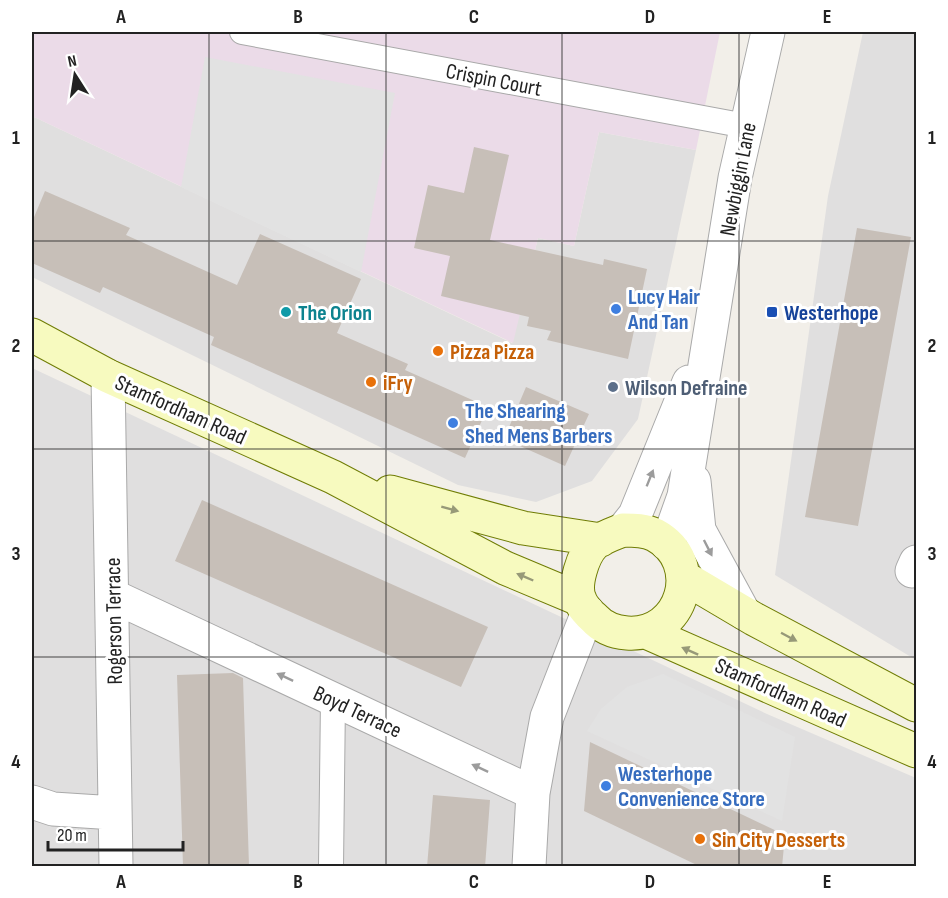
<svg xmlns="http://www.w3.org/2000/svg" width="948" height="898" font-family="'Sofia Sans Condensed',sans-serif">
  <rect width="100%" height="100%" fill="#f2efe9"/>
  <!-- residential -->
  <path fill="#e0dfdf" d="M 863,32 L 916,32 L 916,660 L 775,575 L 828,196 Z
    M 32,116 L 512,343 L 538,238 L 574,246 L 599,132 L 696,150 L 638,419 L 592,481 L 536,502 L 458,485 L 32,277 Z
    M 32,368 L 767,714 L 916,778 L 916,866 L 32,866 Z"/>
  <!-- industrial -->
  <path fill="#ebdbe8" d="M 32,32 L 720,32 L 696,150 L 599,132 L 574,246 L 538,238 L 513,343 L 32,116 Z"/>
  <!-- parking -->
  <path fill="#e2e2e2" d="M 205,57 L 395,93 L 361,272 L 181,187 Z
    M 663,674 L 795,737 L 782,821 L 587,731 L 601,709 L 627,687 Z"/>
  <!-- building -->
  <path fill="#c7bfb8" d="M 474,147 L 509,155 L 490,240 L 603,265 L 604,259 L 647,269 L 628,359 L 547,340 L 551,331 L 527,326 L 529,317 L 441,296 L 450,256 L 414,248 L 428,185 L 464,193 Z
    M 45,191 L 130,228 L 126,235 L 237,285 L 260,234 L 361,279 L 337,333 L 408,364 L 405,370 L 488,407 L 465,458 L 211,345 L 214,337 L 103,287 L 100,293 L 32,263 L 32,222 Z
    M 857,228 L 911,237 L 858,526 L 805,517 Z
    M 526,387 L 589,414 L 565,466 L 504,439 Z
    M 202,500 L 488,627 L 461,687 L 175,561 Z
    M 233,673 L 243,678 L 249,866 L 183,866 L 177,675 Z
    M 590,742 L 785,835 L 782,867 L 701,867 L 584,811 Z
    M 433,795 L 490,800 L 485,867 L 427,867 Z"/>
  <g fill="none" stroke-linecap="round" stroke-linejoin="round">
    <defs>
      <path id="service" d="M 242,32 L 746,126
        M 331,866 L 333,699"/>
      <path id="minor" d="M 108,376 L 116,866
        M 912,571 L 916,562
        M 113,596 L 533,793
        M 32,802 L 53,809 L 115,813
        M 529,866 L 533,793 L 547,717 L 588,612"/>
      <path id="tertiary" d="M 694,481 L 699,530 L 744,613
        M 623,530 L 635,515 L 689,382
        M 667,544 L 684,496 L 735,178 L 768,32"/>
      <path id="secondary" d="M 32,335 L 108,376 L 333,477 L 505,568 L 579,599
        M 390,492 L 523,528 L 601,540
        M 623,530 C 634,530 645,530 655,535 C 705,562 683,637 627,633 C 614,632 602,627 594,618 C 589,614 582,606 580,600 C 573,585 583,555 594,544 C 603,537 613,534 623,530 Z
        M 683,577 L 754,619 L 916,705
        M 646,632 L 916,751"/>
    </defs>
    <!-- service casing -->
    <use href="#service" stroke="#a9a9a9" stroke-width="26"/>
    <!-- minor casing -->
    <use href="#minor" stroke="#a9a9a9" stroke-width="35"/>
    <!-- tertiary casing -->
    <use href="#tertiary" stroke="#a9a9a9" stroke-width="35"/>
    <!-- secondary casing -->
    <use href="#secondary" stroke="#707d05" stroke-width="35"/>
    <!-- service -->
    <use href="#service" stroke="#fff" stroke-width="24"/>
    <!-- minor -->
    <use href="#minor" stroke="#fff" stroke-width="33"/>
    <!-- tertiary -->
    <use href="#tertiary" stroke="#fff" stroke-width="33"/>
    <!-- secondary -->
    <use href="#secondary" stroke="#f7fabf" stroke-width="33"/>
  </g>
  <!-- one-way arrows -->
  <defs><path id="oneway-solid" d="M-6-.8H1V-3.2L6.5 0L1 3.2V.8H-6Z" transform="scale(1.5)"/></defs>
  <g fill="#9c9c9c">
    <use href="#oneway-solid" transform="translate(650 478) rotate(-68)"/>
    <use href="#oneway-solid" transform="translate(708 548) rotate(63)"/>
    <use href="#oneway-solid" transform="translate(285 677) rotate(-155)"/>
    <use href="#oneway-solid" transform="translate(480 768) rotate(-155)"/>
  </g>
  <g fill="#979978">
    <use href="#oneway-solid" transform="translate(450 509) rotate(15)"/>
    <use href="#oneway-solid" transform="translate(525 577) rotate(-157)"/>
    <use href="#oneway-solid" transform="translate(789 637) rotate(28)"/>
    <use href="#oneway-solid" transform="translate(690 651) rotate(-156)"/>
  </g>
  <!-- grid -->
  <path fill="none" stroke="#222" stroke-width="1.5" stroke-opacity="0.55" d="M 209,32 L 209,866M 386,32 L 386,866M 562,32 L 562,866M 739,32 L 739,866M 32,241 L 916,241M 32,449 L 916,449M 32,657 L 916,657"/>
  <!-- markers -->
  <g fill="#3f7fe0" stroke="#fff" stroke-width="2">
    <circle cx="616" cy="309" r="6"/>
    <circle cx="453" cy="423" r="6"/>
    <circle cx="606" cy="786" r="6"/>
  </g>
  <circle fill="#0f9aa8" stroke="#fff" stroke-width="2" cx="286" cy="312" r="6"/>
  <rect fill="#1a4fb4" stroke="#fff" stroke-width="2" x="766" y="306" width="12" height="12" rx="3"/>
  <g fill="#e8710a" stroke="#fff" stroke-width="2">
    <circle cx="438" cy="351" r="6"/>
    <circle cx="371" cy="382" r="6"/>
    <circle cx="700" cy="839" r="6"/>
  </g>
  <circle fill="#5c6f8a" stroke="#fff" stroke-width="2" cx="613" cy="387" r="6"/>
  <g text-anchor="middle" stroke-width="6" stroke-linejoin="round" paint-order="stroke">
    <!-- street labels -->
    <g font-size="22" fill="#222" stroke="#fff">
      <text transform="translate(494 79) rotate(11)" y="8">Crispin Court</text>
      <text transform="translate(737 179) rotate(-79)" y="8">Newbiggin Lane</text>
      <text transform="translate(181 409) rotate(24)" y="8">Stamfordham Road</text>
      <text transform="translate(113 621) rotate(-91)" y="8">Rogerson Terrace</text>
      <text transform="translate(781 692) rotate(24)" y="8">Stamfordham Road</text>
      <text transform="translate(358 711) rotate(25)" y="8">Boyd Terrace</text>
    </g>
    <!-- shop labels -->
    <g font-size="22" font-weight="bold" fill="#366cbe" stroke="#fff" text-anchor="start">
      <text x="628" y="304">Lucy Hair<tspan x="628" dy="25">And Tan</tspan></text>
      <text x="465" y="418">The Shearing<tspan x="465" dy="25">Shed Mens Barbers</tspan></text>
      <text x="618" y="781">Westerhope<tspan x="618" dy="25">Convenience Store</tspan></text>
    </g>
    <!-- culture labels -->
    <g font-size="22" font-weight="bold" fill="#0d838f" stroke="#fff" text-anchor="start">
      <text x="298" y="320">The Orion</text>
    </g>
    <!-- transit labels -->
    <g font-size="22" font-weight="bold" fill="#164399" stroke="#fff" text-anchor="start">
      <text x="784" y="320">Westerhope</text>
    </g>
    <!-- food labels -->
    <g font-size="22" font-weight="bold" fill="#c56008" stroke="#fff" text-anchor="start">
      <text x="450" y="359">Pizza Pizza</text>
      <text x="383" y="390">iFry</text>
      <text x="712" y="847">Sin City Desserts</text>
    </g>
    <!-- service labels -->
    <g font-size="22" font-weight="bold" fill="#4e5e75" stroke="#fff" text-anchor="start">
      <text x="625" y="395">Wilson Defraine</text>
    </g>
  </g>
  <!-- border -->
  <rect width="948" height="898" fill="none" stroke="#ffffff" stroke-width="66"/>
  <!-- north arrow -->
  <g transform="translate(75 75) rotate(348)" stroke="#ffffff" stroke-width="4.5" paint-order="stroke">
  <path d="M0-4.5L10 22L0 15L-10 22Z" fill="#222222"/>
  <text y="-9" font-size="16" font-weight="bold" text-anchor="middle" fill="#222222">N</text>
  </g>
  <!-- scale -->
  <path d="M48 841v9h135v-9" fill="none" stroke="#222222" stroke-width="3"/>
  <text x="57" y="841" font-size="18" fill="#222222" stroke="#ffffff" stroke-width="4.5" paint-order="stroke">20 m</text>
  <rect x="33" y="33" width="882" height="832" fill="none" stroke="#222" stroke-width="2"/>
  <g font-size="20" text-anchor="middle" font-weight="bold" fill="#222">
    <text x="121" y="23">A</text>
    <text x="298" y="23">B</text>
    <text x="474" y="23">C</text>
    <text x="650" y="23">D</text>
    <text x="827" y="23">E</text>
    <text x="16" y="144">1</text>
    <text x="932" y="144">1</text>
    <text x="16" y="352">2</text>
    <text x="932" y="352">2</text>
    <text x="16" y="560">3</text>
    <text x="932" y="560">3</text>
    <text x="16" y="768">4</text>
    <text x="932" y="768">4</text>
    <text x="121" y="888">A</text>
    <text x="298" y="888">B</text>
    <text x="474" y="888">C</text>
    <text x="650" y="888">D</text>
    <text x="827" y="888">E</text>
  </g>
</svg>
